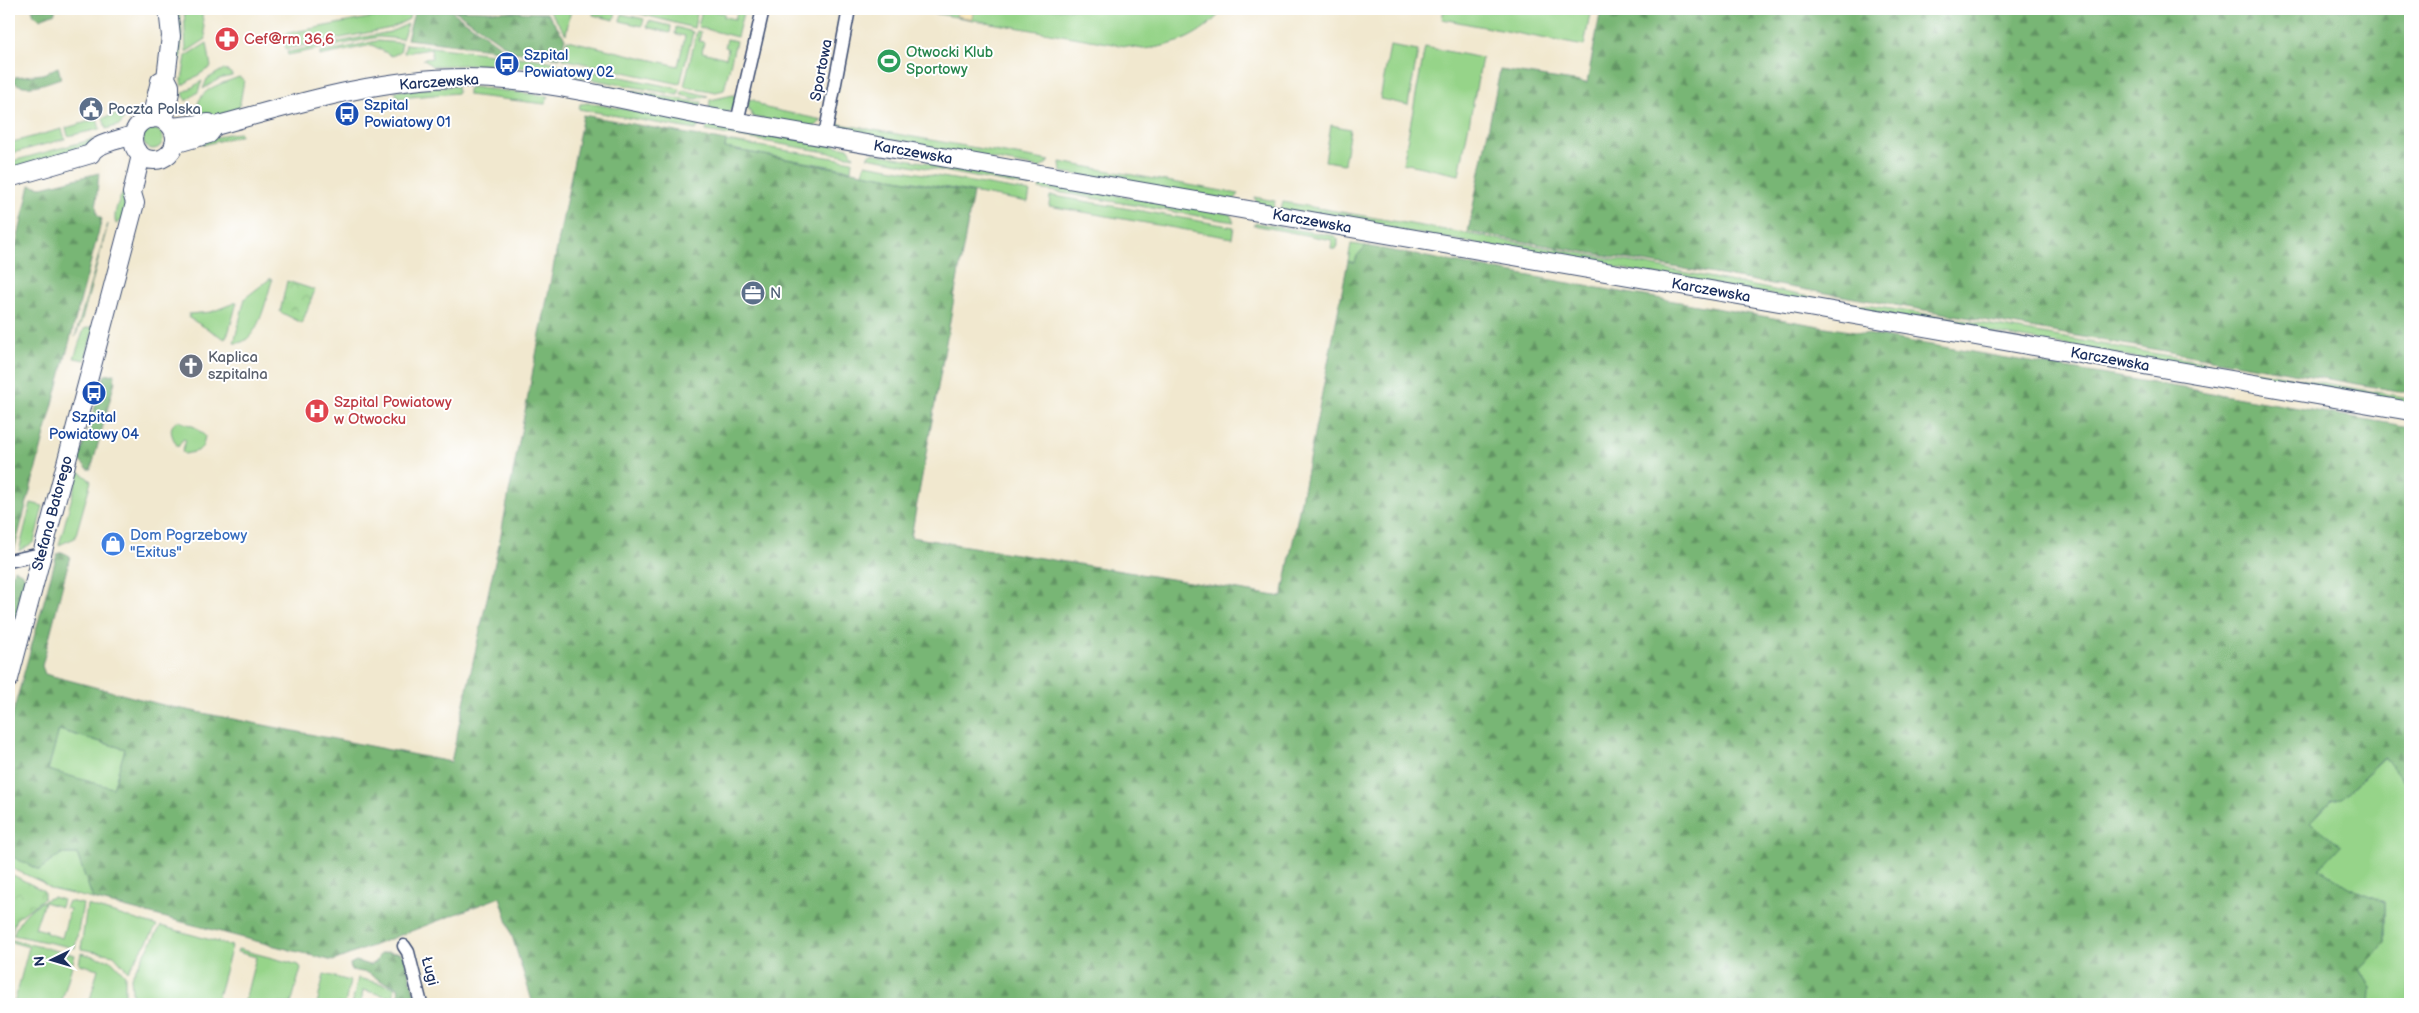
<svg xmlns="http://www.w3.org/2000/svg" width="2419" height="1013" font-family="'Balsamiq Sans',sans-serif">
  <defs>
    <pattern id="forest-firs" width="22" height="20" patternUnits="userSpaceOnUse" patternTransform="scale(1.25)"><rect width="22" height="20" fill="#78b675"/><path d="M5 1l3.5 6h-7zM16 11l3.5 6h-7z" fill="#629463"/></pattern>
    <pattern id="sand-dots" width="8" height="8" patternUnits="userSpaceOnUse" patternTransform="scale(1.25)"><rect width="8" height="8" fill="#eeda9e"/><path d="M2 2h.1M6 6h.1" fill="none" stroke="#ccbb8a" stroke-width="1.8" stroke-linecap="round"/></pattern>
    <pattern id="park-crowns" width="20" height="18" patternUnits="userSpaceOnUse" patternTransform="scale(1.25)"><rect width="20" height="18" fill="#96d489"/><path d="M2 6a3 3 0 1 1 6 0M12 15a3 3 0 1 1 6 0" fill="none" stroke="#81b679"/></pattern>
  </defs>
  <rect width="100%" height="100%" fill="#fff"/>
  <filter id="ink" filterUnits="userSpaceOnUse"><feTurbulence type="fractalNoise" baseFrequency=".02" numOctaves="2"/><feDisplacementMap in="SourceGraphic" scale="10" xChannelSelector="R" yChannelSelector="G"/><feConvolveMatrix kernelMatrix="1 2 1 2 8 2 1 2 1" color-interpolation-filters="sRGB"/></filter>
  <filter id="wash" filterUnits="userSpaceOnUse"><feTurbulence type="fractalNoise" baseFrequency=".0096" numOctaves="4" result="noise"/><feDisplacementMap in="SourceGraphic" scale="20" xChannelSelector="R" yChannelSelector="G"/><feGaussianBlur stdDeviation="1.12" result="paint"/><feColorMatrix in="noise" values="0 0 0 0 0 0 0 0 0 0 0 0 0 0 0 0 0 1.4 0 .05"/><feComposite in="paint" operator="in"/></filter>
  <g filter="url(#wash)">
    <rect width="100%" height="100%" fill="#f1e8cf"/>
    <!-- green -->
    <path fill="#96d489" stroke="#588274" d="M 175,9 L 179,9 L 182,31 L 181,60 L 179,61 L 177,57 Z
      M 184,9 L 201,9 L 206,39 L 186,52 Z
      M 394,9 L 411,9 L 409,19 L 391,28 L 286,49 L 283,34 L 395,13 Z
      M 514,9 L 571,9 L 566,34 L 549,10 Z
      M 594,9 L 616,13 L 614,20 L 593,15 Z
      M 622,9 L 698,9 L 694,28 Z
      M 702,9 L 724,13 L 724,17 L 735,19 L 738,9 L 744,9 L 737,37 L 698,27 Z
      M 921,9 L 1224,9 C 1202,35 1177,46 1143,49 L 921,11 Z
      M 1444,9 L 1591,9 L 1584,46 L 1442,19 Z
      M 622,14 L 644,19 L 642,26 L 620,21 Z
      M 649,21 L 671,26 L 670,33 L 647,27 Z
      M 408,24 L 402,39 L 379,37 L 288,55 L 287,52 L 390,32 Z
      M 676,27 L 693,32 L 680,84 L 563,59 L 567,40 L 678,66 L 685,36 L 675,34 Z
      M 697,31 L 701,32 L 699,41 L 704,42 L 702,52 L 726,58 L 728,48 L 725,47 L 727,39 L 736,41 L 724,90 L 716,92 L 684,86 Z
      M 377,41 L 402,43 L 400,52 L 392,56 L 372,45 L 320,56 L 320,53 Z
      M 207,43 L 211,67 L 181,86 L 186,56 Z
      M 406,44 L 544,60 L 558,63 L 559,67 L 555,73 L 514,66 L 515,61 L 502,59 L 501,64 L 432,66 L 423,59 L 432,58 L 431,49 L 404,53 Z
      M 1390,46 L 1418,51 L 1408,105 L 1380,99 Z
      M 1425,47 L 1482,58 L 1459,175 L 1403,163 Z
      M 563,65 L 680,89 L 678,95 L 562,74 Z
      M 224,69 L 232,74 L 232,76 L 219,79 L 203,89 L 207,79 Z
      M 239,77 L 244,80 L 239,109 L 234,115 L 197,121 C 193,89 216,86 239,77 Z
      M 567,80 L 697,102 L 702,102 L 700,109 Z
      M 202,81 L 198,92 L 186,101 L 183,93 Z
      M 457,86 L 458,93 L 398,98 L 395,91 Z
      M 472,87 L 549,96 L 545,104 L 468,95 L 468,89 Z
      M 683,90 L 708,96 L 696,99 L 681,95 Z
      M 733,95 L 737,96 L 734,106 L 728,113 L 709,111 L 710,100 Z
      M 749,99 L 754,100 L 766,108 L 822,120 L 816,126 L 808,127 L 753,117 L 748,107 Z
      M 588,103 L 699,122 L 698,128 L 695,130 L 579,109 L 580,104 Z
      M 129,111 L 120,125 L 106,129 L 103,118 Z
      M 97,119 L 100,129 L 68,136 L 66,128 Z
      M 834,123 L 1050,161 L 1040,168 L 836,130 Z
      M 707,124 L 849,148 L 854,157 L 706,131 Z
      M 1331,125 L 1350,129 L 1344,164 L 1325,161 Z
      M 62,129 L 65,139 L 9,154 L 9,143 Z
      M143 139a10 10 0 1 1 20 0a10 10 0 1 1-20 0Z
      M 240,133 L 242,135 L 203,145 L 201,142 L 228,134 Z
      M 94,139 L 90,144 L 47,160 L 9,171 L 9,162 Z
      M 726,141 L 852,161 L 851,170 L 725,148 Z
      M 872,153 L 1030,181 L 1030,187 L 867,157 Z
      M 1060,162 L 1239,194 L 1234,200 L 1061,172 Z
      M 865,164 L 1030,192 L 1028,202 L 863,173 Z
      M 1041,183 L 1230,214 L 1234,222 L 1039,189 Z
      M 129,187 L 124,219 L 116,224 C 112,215 120,192 129,187 Z
      M 1050,196 L 1054,196 L 1234,227 L 1232,238 L 1049,206 Z
      M 1254,197 L 1275,201 L 1273,209 L 1259,206 Z
      M 1283,202 L 1642,264 L 1804,296 L 1945,317 L 2410,398 L 2410,405 L 1281,210 Z
      M 1257,223 L 1335,236 L 1338,239 L 1338,244 L 1335,249 L 1331,249 L 1332,240 L 1253,225 Z
      M 108,224 L 81,323 L 75,337 Z
      M 1351,244 L 1366,246 L 1357,256 L 1355,263 L 1348,261 Z
      M 271,278 L 272,281 C 266,298 258,346 234,343 L 245,298 Z
      M 237,302 L 229,331 L 225,339 L 189,318 L 189,314 L 211,312 Z
      M 93,326 L 94,327 L 85,360 L 74,358 L 84,329 Z
      M 179,421 L 195,427 L 205,436 L 203,446 L 198,451 L 185,454 L 182,452 L 186,440 L 183,439 L 178,447 C 172,438 166,425 179,421 Z
      M 79,471 L 91,481 L 75,538 L 59,545 Z
      M 31,503 L 43,506 L 34,542 L 19,551 Z
      M 59,730 L 125,749 L 113,789 L 48,770 Z
      M 2385,757 L 2410,789 L 2410,1004 L 2370,1004 L 2371,988 L 2360,969 L 2385,943 L 2385,902 L 2350,888 L 2319,869 L 2310,822 L 2331,800 L 2342,798 Z
      M 61,854 L 77,854 L 93,899 L 50,889 L 42,882 L 9,867 L 9,855 L 39,870 Z
      M 53,897 L 63,900 L 61,907 L 44,902 L 35,928 L 46,931 L 46,933 L 62,938 L 70,909 L 65,908 L 68,901 L 83,904 L 75,948 L 13,935 C 19,918 35,902 53,897 Z
      M 87,905 L 157,926 L 128,971 L 114,955 L 81,949 Z
      M 161,926 L 232,946 L 216,1004 L 133,1004 L 131,977 Z
      M 12,940 L 75,955 L 61,1004 L 14,1004 L 29,947 L 11,942 Z
      M 238,949 L 299,965 L 301,968 L 291,1004 L 244,1004 L 256,957 L 237,952 Z
      M 81,953 L 112,961 L 125,975 L 125,1004 L 89,1004 L 98,969 L 79,964 Z
      M 324,974 L 350,981 L 345,1004 L 317,1004 Z
      M 358,978 L 395,987 L 393,998 L 363,990 L 361,1004 L 352,1004 Z"/>
    <!-- forest -->
    <path fill="url(#forest-firs)" stroke="#4a726a" fill-rule="evenodd" d="M 32,9 L 55,9 L 55,13 L 40,19 L 34,15 Z
      M 415,9 L 450,10 L 507,51 L 407,39 Z
      M 1601,9 L 2410,9 L 2410,393 L 1468,232 L 1500,70 L 1587,83 Z
      M 454,10 L 547,13 L 565,38 L 560,58 L 514,52 Z
      M 58,67 L 61,78 C 48,82 26,92 14,82 L 15,77 L 43,74 Z
      M 583,115 L 726,141 L 725,148 L 973,193 L 911,537 L 1282,597 L 1348,261 L 1355,263 L 1357,256 L 1366,246 L 1563,282 L 2410,427 L 2410,789 L 2384,757 L 2342,798 L 2331,800 L 2310,822 L 2341,845 L 2319,869 L 2350,888 L 2385,902 L 2385,943 L 2360,969 L 2371,988 L 2370,1004 L 533,1004 L 500,897 L 333,961 L 93,899 L 77,854 L 61,854 L 39,870 L 9,855 L 9,727 L 57,554 L 62,552 L 70,556 L 42,666 L 45,674 L 167,706 L 451,762 L 499,544 ZM 59,730 L 125,749 L 113,788 L 48,770 Z
      M 99,173 L 96,203 L 97,215 L 102,219 L 14,551 L 9,552 L 9,276 L 30,185 L 42,187 Z
      M 114,374 L 115,381 L 94,459 L 91,469 L 88,469 L 79,460 C 85,438 92,416 99,395 C 102,388 101,382 105,375 Z
      M 14,569 L 23,574 L 26,581 L 9,647 L 9,590 Z
      M 387,952 L 400,953 L 405,957 L 417,1004 L 400,1004 L 398,987 L 381,981 L 368,973 L 351,970 L 350,964 L 356,961 L 369,965 L 376,962 L 380,954 Z"/>
    <!-- sand -->
    <path fill="url(#sand-dots)" stroke="#84847e" d="M 958,9 L 973,12 L 972,19 L 956,16 Z"/>
    <!-- park -->
    <path fill="url(#park-crowns)" stroke="#588274" d="M 287,281 L 315,290 L 302,323 L 280,312 Z
      M 9,873 L 44,891 L 44,898 L 16,919 L 9,939 Z"/>
  </g>
  <g filter="url(#ink)">
    <g fill="none" stroke-linecap="round" stroke-linejoin="round">
      <defs>
        <path id="street" d="M 737,122 L 763,9
          M 825,136 L 849,9
          M 9,561 L 41,554
          M 404,946 L 408,952 L 421,1004"/>
        <path id="secondary" d="M133 139a21 21 0 1 1 42 0a21 21 0 1 1-42 0Z
          M 151,119 L 160,81 L 166,78
          M 164,121 L 170,92 L 170,86 L 166,78 L 171,36 L 168,9
          M 171,127 L 209,123 L 214,126
          M 174,144 L 209,134 L 215,126 C 295,104 379,78 464,78 C 544,78 625,101 704,116 L 2410,411
          M 9,178 L 91,154 C 96,142 123,140 134,134
          M 9,679 L 135,203 L 132,193 L 141,155"/>
      </defs>
      <!-- street casing -->
      <use href="#street" stroke="#3b4b6f" stroke-width="15"/>
      <!-- secondary casing -->
      <use href="#secondary" stroke="#3b4b6f" stroke-width="20"/>
      <!-- street -->
      <use href="#street" stroke="#fff" stroke-width="12"/>
      <!-- secondary -->
      <use href="#secondary" stroke="#fff" stroke-width="18"/>
    </g>
  </g>
  <!-- icons -->
  <defs>
    <symbol id="pharmacy-disc" viewBox="-11 -11 22 22"><circle r="9.5" fill="#e0444e" stroke="#fff"/><path d="M-2-6h4v4h4v4h-4v4h-4v-4h-4v-4h4Z" fill="#fff"/></symbol>
    <symbol id="stadium-disc" viewBox="-11 -11 22 22"><circle r="9.5" fill="#2e9e5b" stroke="#fff"/><path d="M0-5a6.5 5 0 1 0 0 10a6.5 5 0 1 0 0-10ZM-3.5-1.8h7v3.6h-7Z" fill="#fff"/></symbol>
    <symbol id="bus-disc" viewBox="-11 -11 22 22"><circle r="9.5" fill="#1a4fb4" stroke="#fff"/><path d="M-5-6H5V4H4V6H2V4H-2V6H-4V4H-5ZM-3.5-4V0h7V-4ZM-3.5 1.2v1.5H-2V1.2ZM2 1.2v1.5H3.5V1.2Z" fill="#fff"/></symbol>
    <symbol id="civic-disc" viewBox="-11 -11 22 22"><circle r="9.5" fill="#5c6f8a" stroke="#fff"/><path d="M-.6-6.5H3V-4.5H.6V-3L4-1V1h2V6H-6V1h2V-1L-.6-3ZM-1.2 2.5V6h2.4V2.5Z" fill="#fff"/></symbol>
    <symbol id="office-disc" viewBox="-11 -11 22 22"><circle r="9.5" fill="#5c6f8a" stroke="#fff"/><path d="M-6-3h4V-5.5h4V-3h4V5H-6ZM-1-4.5V-3h2v-1.5ZM-6 0V1H6V0Z" fill="#fff"/></symbol>
    <symbol id="church-disc" viewBox="-11 -11 22 22"><circle r="9.5" fill="#6b7280" stroke="#fff"/><path d="M-1.2-6h2.4v3.5h3.3v2.4h-3.3V6h-2.4V-.1h-3.3v-2.4h3.3Z" fill="#fff"/></symbol>
    <symbol id="hospital-disc" viewBox="-11 -11 22 22"><circle r="9.5" fill="#e0444e" stroke="#fff"/><path d="M-5-5h3v3.5h4V-5h3V5h-3V1.5h-4V5h-3Z" fill="#fff"/></symbol>
    <symbol id="shop-disc" viewBox="-11 -11 22 22"><circle r="9.5" fill="#3f7fe0" stroke="#fff"/><path d="M-5-2.5h2.3a2.7 3.5 0 0 1 5.4 0H5L5.5 6h-11ZM-1.5-2.5h3a1.5 2.3 0 0 0-3 0Z" fill="#fff"/></symbol>
  </defs>
  <g fill-rule="evenodd">
    <use href="#pharmacy-disc" x="213" y="25" width="28" height="28"/>
    <use href="#stadium-disc" x="875" y="47" width="28" height="28"/>
    <use href="#bus-disc" x="493" y="50" width="28" height="28"/>
    <use href="#civic-disc" x="77" y="95" width="28" height="28"/>
    <use href="#bus-disc" x="333" y="100" width="28" height="28"/>
    <use href="#office-disc" x="739" y="279" width="28" height="28"/>
    <use href="#church-disc" x="177" y="352" width="28" height="28"/>
    <use href="#bus-disc" x="80" y="379" width="28" height="28"/>
    <use href="#hospital-disc" x="303" y="397" width="28" height="28"/>
    <use href="#shop-disc" x="99" y="530" width="28" height="28"/>
  </g>
  <g text-anchor="middle" stroke-width="4" stroke-linejoin="round" paint-order="stroke">
    <!-- health labels -->
    <g font-size="15" fill="#be3a42" stroke="#fff" text-anchor="start">
      <text x="244" y="44">Cef@rm 36,6</text>
      <text x="334" y="407">Szpital Powiatowy<tspan x="334" dy="17">w Otwocku</tspan></text>
    </g>
    <!-- leisure labels -->
    <g font-size="15" fill="#27864d" stroke="#fff" text-anchor="start">
      <text x="906" y="57">Otwocki Klub<tspan x="906" dy="17">Sportowy</tspan></text>
    </g>
    <!-- transit labels -->
    <g font-size="15" fill="#164399" stroke="#fff" text-anchor="start">
      <text x="524" y="60">Szpital<tspan x="524" dy="17">Powiatowy 02</tspan></text>
      <text x="364" y="110">Szpital<tspan x="364" dy="17">Powiatowy 01</tspan></text>
      <text x="94" y="422" text-anchor="middle">Szpital<tspan x="94" dy="17">Powiatowy 04</tspan></text>
    </g>
    <!-- street labels -->
    <g font-size="15" fill="#1b2f5e" stroke="#fff">
      <text transform="translate(821 70) rotate(-79)" y="5">Sportowa</text>
      <text transform="translate(439 82) rotate(-4)" y="5">Karczewska</text>
      <text transform="translate(913 152) rotate(10)" y="5">Karczewska</text>
      <text transform="translate(1312 221) rotate(10)" y="5">Karczewska</text>
      <text transform="translate(1711 290) rotate(10)" y="5">Karczewska</text>
      <text transform="translate(2110 359) rotate(10)" y="5">Karczewska</text>
      <text transform="translate(52 513) rotate(-75)" y="5">Stefana Batorego</text>
      <text transform="translate(430 971) rotate(76)" y="5">Ługi</text>
    </g>
    <!-- service labels -->
    <g font-size="15" fill="#4e5e75" stroke="#fff" text-anchor="start">
      <text x="108" y="114">Poczta Polska</text>
      <text x="770" y="298">N</text>
    </g>
    <!-- worship labels -->
    <g font-size="15" fill="#5b616d" stroke="#fff" text-anchor="start">
      <text x="208" y="362">Kaplica<tspan x="208" dy="17">szpitalna</tspan></text>
    </g>
    <!-- shop labels -->
    <g font-size="15" fill="#366cbe" stroke="#fff" text-anchor="start">
      <text x="130" y="540">Dom Pogrzebowy<tspan x="130" dy="17">"Exitus"</tspan></text>
    </g>
  </g>
  <!-- margin -->
  <rect width="2419" height="1013" fill="none" stroke="#fff" stroke-width="30"/>
  <!-- north arrow -->
  <g transform="translate(52 960) rotate(265)" stroke="#ffffff" stroke-width="4" paint-order="stroke">
  <path d="M0-4L9 19L0 12L-9 19Z" fill="#1b2f5e"/>
  <text y="-8" font-size="14" font-weight="bold" text-anchor="middle" fill="#1b2f5e">N</text>
  </g>
</svg>
